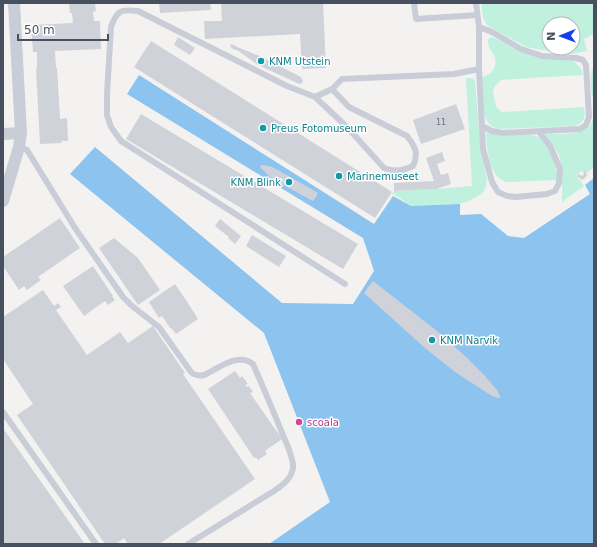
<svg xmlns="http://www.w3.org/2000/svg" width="597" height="547" font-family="'DejaVu Sans',sans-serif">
  <rect width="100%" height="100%" fill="#f4f2f1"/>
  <!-- green -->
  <path fill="#c0f1df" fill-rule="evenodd" d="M 482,3 L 594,3 L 594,34 L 584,39 L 587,51 L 571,54 L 549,51 L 526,47 L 488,26 C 482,19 482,12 482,3 ZM 549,24 L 573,24 L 573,48 L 549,48 Z
    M 491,37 C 502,40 511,48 522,52 C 539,59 556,58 574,61 L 581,69 L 583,75 L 501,80 L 495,86 L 493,92 L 495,102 L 497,108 L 502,112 L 584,107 C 586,117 584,122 575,126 L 500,129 C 491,128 488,123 484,115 L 482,77 C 492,75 497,67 495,58 C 493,51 487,47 488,40 Z
    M 594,66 L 594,97 L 592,97 C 591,87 589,74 594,66 Z
    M 466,78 L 473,78 L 475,81 L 480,145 L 487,178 L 486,186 L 484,191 L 480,195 L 468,201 L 460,204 L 411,206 L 392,193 L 394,191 L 436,189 L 472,186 Z
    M 593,103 L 594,103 L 594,167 L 587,173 L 585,169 L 576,175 L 584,186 L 562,202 L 562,169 L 559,155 L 545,134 C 558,134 587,136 592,122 C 594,116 593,109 593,103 Z
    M 486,132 L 501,136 L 529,134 C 548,136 558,164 557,180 L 506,182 C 502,180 498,178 496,175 C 487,163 487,146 486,132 Z"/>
  <!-- water -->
  <path fill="#8cc3ef" d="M 139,75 L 374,224 L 393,196 L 411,206 L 460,204 L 460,215 L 481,214 L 508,236 L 524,238 L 590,194 L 585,185 L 594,178 L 594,544 L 269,544 L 330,502 L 264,333 L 70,174 L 95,147 L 282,303 L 353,304 L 374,271 L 363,238 L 127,94 Z"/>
  <!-- building -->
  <path fill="#d0d2d9" d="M 69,3 L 95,3 L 96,11 L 93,12 L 94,21 L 100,21 L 101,49 L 55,51 L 56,68 L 57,68 L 60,119 L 67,118 L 68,141 L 61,141 L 62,143 L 40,144 L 36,69 L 37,69 L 37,52 L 33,52 L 31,25 L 73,23 L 72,13 L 70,13 Z
    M 159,3 L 210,3 L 211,10 L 160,13 Z
    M 221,3 L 323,3 L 326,68 L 302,69 L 300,34 L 205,39 L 204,21 L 222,21 Z
    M 178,37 L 195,48 L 190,55 L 174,45 Z
    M 151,41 L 392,192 L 375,218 L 134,67 Z
    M 231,44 L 236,46 L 237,47 L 262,57 L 301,77 L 303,81 L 302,83 L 300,84 L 297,83 L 258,65 L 237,50 L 235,50 L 233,49 L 230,46 Z
    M 456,104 L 465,129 L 421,144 L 413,120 Z
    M 141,114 L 358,244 L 343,269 L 126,139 Z
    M 442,152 L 445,161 L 437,164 L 441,175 L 448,173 L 451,184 L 436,189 L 394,191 L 394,183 L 434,181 L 426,158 Z
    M 261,165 L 269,166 L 276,169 L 306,186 L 318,193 L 316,197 L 313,201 L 272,179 L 261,168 L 260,166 Z
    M 585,169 L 586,172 L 587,176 L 585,178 L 582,180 L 577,176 L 578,174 L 582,176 L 584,174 L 583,171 Z
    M 60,218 L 80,248 L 38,277 L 41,280 L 27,290 L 24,286 L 19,290 L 3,266 L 3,257 Z
    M 220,219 L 241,236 L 235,244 L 228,238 L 229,237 L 215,226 Z
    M 252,235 L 286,256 L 279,267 L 246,246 Z
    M 114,238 L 138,258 L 160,290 L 138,305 L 99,248 Z
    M 93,266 L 113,296 L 112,296 L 115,300 L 108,305 L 105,301 L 84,316 L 63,286 Z
    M 373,281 L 437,331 L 465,356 L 484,375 L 497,390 L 500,396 L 500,398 L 498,398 L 492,396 L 455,372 L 425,348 L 364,293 Z
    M 175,284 L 186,300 L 198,319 L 176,334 L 171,328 L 170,328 L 162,316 L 159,318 L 149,302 Z
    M 43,290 L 54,306 L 58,303 L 61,307 L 56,310 L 87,355 L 120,332 L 128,343 L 153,326 L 185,373 L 183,374 L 255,479 L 159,544 L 128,544 L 124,538 L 116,544 L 105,544 L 17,415 L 33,404 L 3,359 L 3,317 Z
    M 235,371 L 240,378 L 242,376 L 248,384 L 245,385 L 247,387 L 249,386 L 253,392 L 250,393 L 282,439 L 265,451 L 267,454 L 258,460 L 256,457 L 254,458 L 208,389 Z
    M 3,428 L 85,544 L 3,544 Z"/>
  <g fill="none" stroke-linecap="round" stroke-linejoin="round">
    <!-- service -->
    <path stroke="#c8cdd8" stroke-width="6" d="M 414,3 L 416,19 L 477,15
      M 476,3 L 479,27 L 479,69 L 483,149 L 492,182 L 498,192 L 507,196 L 516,197 L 547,194 L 555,191 L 559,183 L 560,169 L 550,146 L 539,132
      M 479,27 L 492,32 L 521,49 L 542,56 L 576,58 L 583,60 L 586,65 L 589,117 L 586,125 L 580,129 L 502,133 L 492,131 L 482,126
      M 315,97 L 346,126 L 384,168 C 395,172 402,171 413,166 C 419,154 415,146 407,136 L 349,107 L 332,89
      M 19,147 L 27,150 L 75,228 L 123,297 L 132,306 L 159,327 L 191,372 C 195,376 199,376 204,375 C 219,368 238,352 253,364 C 263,387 273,410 282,433 C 286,442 294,459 293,468 C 291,480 282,485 274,491 L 188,544
      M 345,284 L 121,141 L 111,127 L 107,115 L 107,94 L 111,27 C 117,10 121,9 138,11 L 287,86 L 315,97 L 332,89 L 342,79 L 454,74 L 479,69
      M 3,412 L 96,544"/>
    <!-- minor -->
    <path stroke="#c8cdd8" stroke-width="12" d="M 3,134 L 21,133
      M 3,201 L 19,147 L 21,133 L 14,3"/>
  </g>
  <!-- markers -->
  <g fill="#0f9aa8" stroke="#fff" stroke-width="1.5">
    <circle cx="261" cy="61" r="4"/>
    <circle cx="263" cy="128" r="4"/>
    <circle cx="339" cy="176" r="4"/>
    <circle cx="289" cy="182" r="4"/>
    <circle cx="432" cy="340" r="4"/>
  </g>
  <circle fill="#d1479c" stroke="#fff" stroke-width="1.5" cx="299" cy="422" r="4"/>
  <g text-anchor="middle" stroke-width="3" stroke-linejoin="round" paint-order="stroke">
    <!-- number labels -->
    <g font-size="8" fill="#6a707e">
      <text x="441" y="125">11</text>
    </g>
    <!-- culture labels -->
    <g font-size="10" fill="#0d838f" stroke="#fff" text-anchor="start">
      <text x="269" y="65">KNM Utstein</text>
      <text x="271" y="132">Preus Fotomuseum</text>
      <text x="347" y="180">Marinemuseet</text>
      <text x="281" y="186" text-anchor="end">KNM Blink</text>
      <text x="440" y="344">KNM Narvik</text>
    </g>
    <!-- hotel labels -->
    <g font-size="10" fill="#b23c85" stroke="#fff" text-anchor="start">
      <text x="307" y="426">scoala</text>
    </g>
  </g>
  <!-- border -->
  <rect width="597" height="547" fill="none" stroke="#484f5f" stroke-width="8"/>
  <!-- north arrow -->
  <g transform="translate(561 36) rotate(269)"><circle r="19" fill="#ffffff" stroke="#b6b9bf"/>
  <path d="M0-3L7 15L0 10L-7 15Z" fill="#153fea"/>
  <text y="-6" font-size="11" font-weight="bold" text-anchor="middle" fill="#484f5f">N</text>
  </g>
  <!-- scale -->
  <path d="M18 34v6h90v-6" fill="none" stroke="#484f5f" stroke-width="2"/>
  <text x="24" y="34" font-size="12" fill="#484f5f" stroke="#ffffff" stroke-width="3" paint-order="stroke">50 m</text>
</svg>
